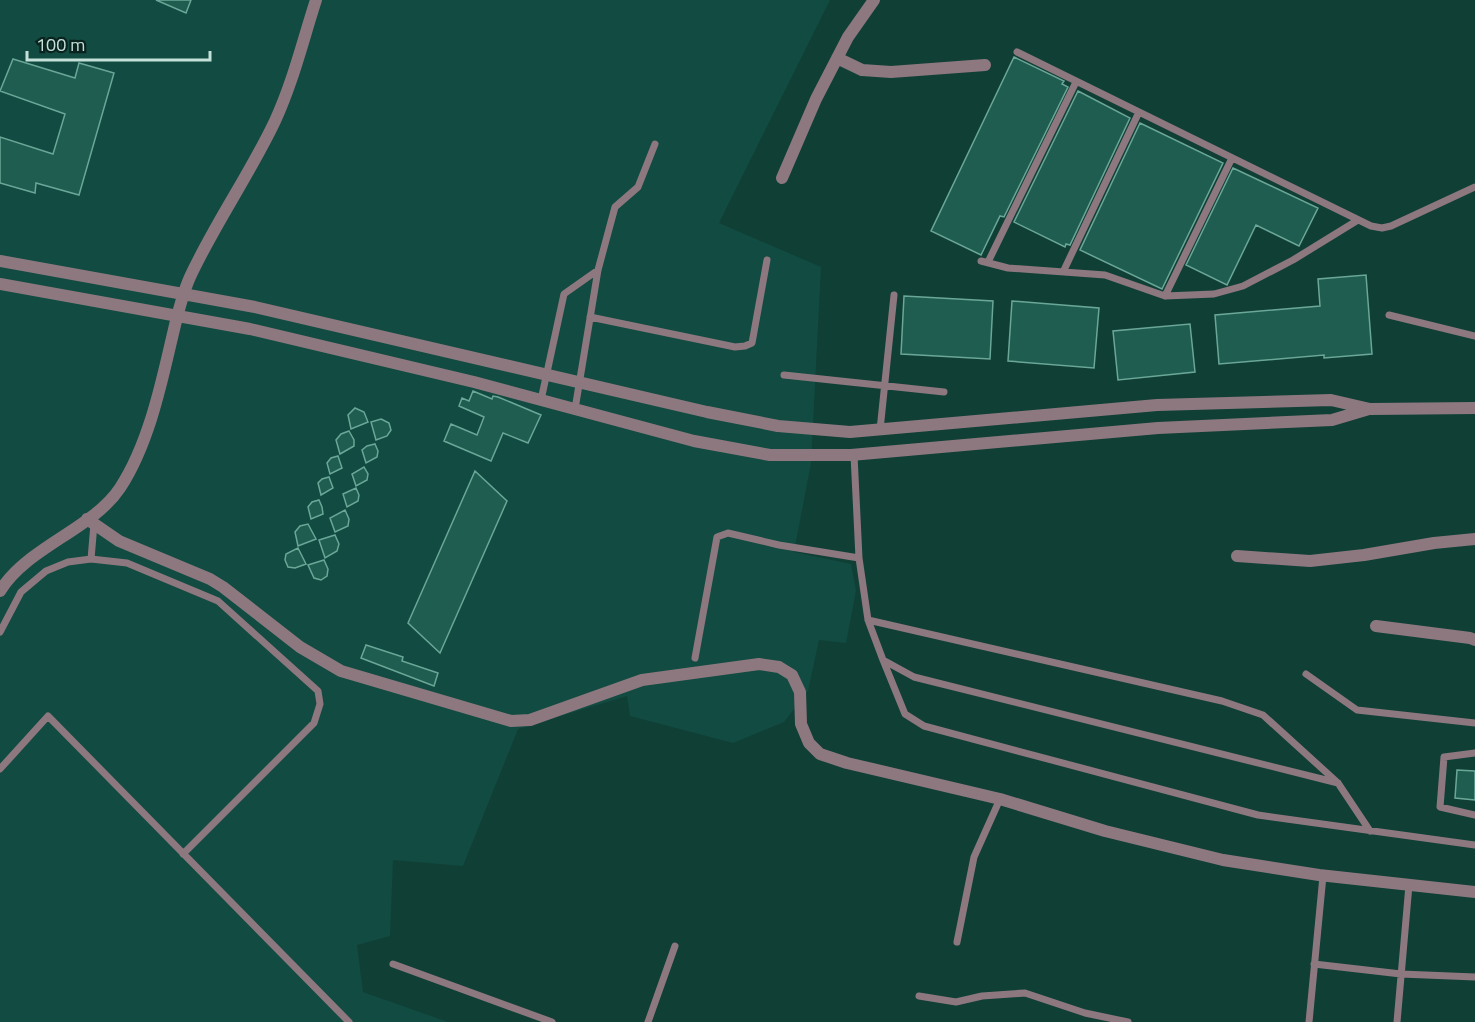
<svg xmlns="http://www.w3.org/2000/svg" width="1475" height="1022" font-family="'Titillium Web',sans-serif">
  <rect width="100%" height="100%" fill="#103f36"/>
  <!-- built -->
  <path fill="#124b41" d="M 0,0 L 830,0 L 719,223 L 821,267 L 811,463 L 794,552 L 851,564 L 856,591 L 846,643 L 819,640 L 808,691 L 784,722 L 733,743 L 630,716 L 627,696 L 518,729 L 463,866 L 393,860 L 390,936 L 357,945 L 363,992 L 448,1022 L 0,1022 Z"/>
  <!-- building -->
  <path fill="#1f5d51" stroke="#6ba798" stroke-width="1.5" d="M 156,0 L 191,0 L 186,13 Z
    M 1014,57 L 1064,81 L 1062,84 L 1068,87 L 1004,217 L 1000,216 L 981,255 L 931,231 Z
    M 13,59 L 75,78 L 79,63 L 114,73 L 79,195 L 36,183 L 35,193 L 0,183 L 0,137 L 53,154 L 65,114 L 0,91 Z
    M 1078,91 L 1130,118 L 1070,245 L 1066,244 L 1065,247 L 1014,222 Z
    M 1140,123 L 1223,163 L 1162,289 L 1080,250 Z
    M 1233,168 L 1318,208 L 1299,246 L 1256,225 L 1227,285 L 1186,265 Z
    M 1366,275 L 1372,354 L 1324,358 L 1324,355 L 1219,364 L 1215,315 L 1320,306 L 1318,279 Z
    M 904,296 L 993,301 L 990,359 L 901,354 Z
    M 1012,301 L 1099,308 L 1094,368 L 1008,361 Z
    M 1190,324 L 1195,372 L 1118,380 L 1113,331 Z
    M 473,391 L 492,399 L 493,396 L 498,397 L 541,415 L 528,443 L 503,433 L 491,461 L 444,441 L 451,424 L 477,435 L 484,417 L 459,406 L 462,398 L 469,401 Z
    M 355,408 L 364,412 L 368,422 L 351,429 L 348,415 Z
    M 381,419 L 389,423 L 391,430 L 387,436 L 376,440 L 371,422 Z
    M 349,431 L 354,440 L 354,446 L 340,454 L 336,440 L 341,434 Z
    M 375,444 L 378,451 L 377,457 L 366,463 L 362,450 L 367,446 Z
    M 338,456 L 342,468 L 330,474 L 327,463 L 331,458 Z
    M 364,467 L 368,474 L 367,480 L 356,486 L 352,474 Z
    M 475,471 L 507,501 L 440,653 L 408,623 Z
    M 329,477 L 333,488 L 321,495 L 318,483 L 322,479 Z
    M 356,488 L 359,495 L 358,501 L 347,507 L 343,494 Z
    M 319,500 L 322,507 L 323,514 L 311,519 L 308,507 L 312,502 Z
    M 345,510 L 349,519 L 348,526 L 335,532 L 330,518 Z
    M 308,524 L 316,539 L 298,546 L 295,532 L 300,526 Z
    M 335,535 L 339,544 L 337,551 L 325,558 L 319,540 Z
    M 298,548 L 306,564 L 295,568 L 288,567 L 285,560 L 286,554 Z
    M 324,560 L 328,569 L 327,576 L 321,580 L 314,578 L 308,565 Z
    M 366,645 L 403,657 L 402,661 L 438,673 L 434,686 L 361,658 Z
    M 1457,770 L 1475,771 L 1475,800 L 1455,798 Z"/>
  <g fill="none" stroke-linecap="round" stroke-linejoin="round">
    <!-- service -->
    <path stroke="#8e787f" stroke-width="7" d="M 1017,52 L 1371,226 L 1382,228 L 1391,226 L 1475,187
      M 981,261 L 1008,268 L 1105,275 L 1165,296 L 1214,294 L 1243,286 L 1293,260 L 1358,220
      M 988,262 L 1076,82
      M 1064,270 L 1139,112
      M 1165,296 L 1232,158
      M 1389,315 L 1475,336
      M 590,317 L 735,347 L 745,346 L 752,343 L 767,260
      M 784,375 L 944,392
      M 541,400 L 564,294 L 598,270
      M 575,409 L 598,270 L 615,207 L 638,187 L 655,144
      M 880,430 L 894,295
      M 854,455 L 859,558 L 868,620 L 883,660 L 914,677 L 1338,783
      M 91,559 L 94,524
      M 868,620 L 1222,701 L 1263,715 L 1338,783 L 1370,831
      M 0,632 L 21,592 L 46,571 L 68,562 L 91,559 L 127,563 L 218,601 L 318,691 L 320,704 L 314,723 L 183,854
      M 695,658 L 717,537 L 728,533 L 779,545 L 859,558
      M 883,660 L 905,714 L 924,726 L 1258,815 L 1475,845
      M 1306,674 L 1357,710 L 1475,723
      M 1475,753 L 1444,757 L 1440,807 L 1475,815
      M 0,769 L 48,716 L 349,1022
      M 957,942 L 974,857 L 1000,799
      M 393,964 L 552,1022
      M 1314,964 L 1401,974 L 1475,977
      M 919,996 L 956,1002 L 982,996 L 1025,993 L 1085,1013 L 1128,1022
      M 648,1022 L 675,946
      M 1309,1022 L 1323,876
      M 1397,1022 L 1409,885"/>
    <!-- minor -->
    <path stroke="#8e787f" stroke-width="12" d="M 837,58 L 862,70 L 891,72 L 985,65
      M 782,178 L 816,99 L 848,37 L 874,0
      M 0,261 L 255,307 L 707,412 L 778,426 L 850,432 L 1157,405 L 1331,400 L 1370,409 L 1475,408
      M 0,284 L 250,329 L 474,382 L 694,441 L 770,455 L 851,455 L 1158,428 L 1332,420 L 1369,409
      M 87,519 L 119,541 L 210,579 L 223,587 L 300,647 L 341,671 L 511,721 L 530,720 L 642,680 L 759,664 L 779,667 L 792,675 L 800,692 L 801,724 L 809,743 L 820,754 L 847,763 L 1000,799 L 1105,831 L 1223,860 L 1319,875 L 1475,892
      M 1237,556 L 1310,561 L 1364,555 L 1434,543 L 1475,539
      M 0,591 C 27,547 93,529 120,488 C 147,447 160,390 171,342 C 176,321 181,297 190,277 C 215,223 250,174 275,121 C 293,82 303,40 316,0
      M 1376,626 L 1470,638 L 1475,640"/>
  </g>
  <!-- scale -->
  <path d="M27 51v9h183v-9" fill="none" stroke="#c3e1d9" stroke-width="3"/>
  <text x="36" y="51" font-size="18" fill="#c3e1d9" stroke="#0a231e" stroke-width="4.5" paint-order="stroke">100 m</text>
</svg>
